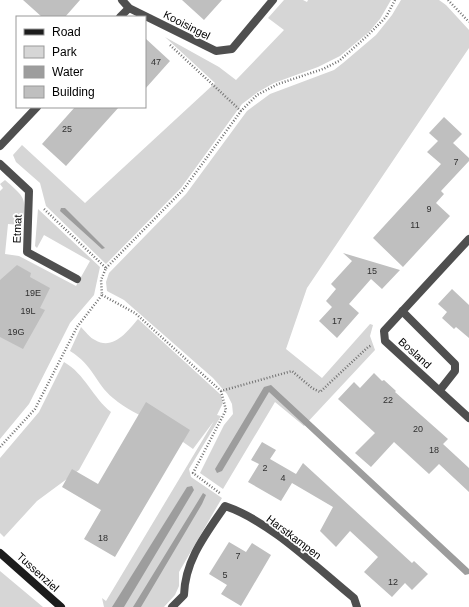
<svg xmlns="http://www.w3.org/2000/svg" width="469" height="607" font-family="Helvetica,sans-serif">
  <rect width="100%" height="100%" fill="#fff"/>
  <!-- green -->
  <path fill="#d6d6d6" d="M 284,0 L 303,0 L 307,2 L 308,0 L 391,0 L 380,19 L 369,32 L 340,56 L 318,67 L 274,83 L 258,92 L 242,104 L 181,188 L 106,264 L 46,206 L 40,183 L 16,162 L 13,155 L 22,145 L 85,203 L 215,83 L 165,37 L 219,67 L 236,80 L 284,30 L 268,18 Z
    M 401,0 L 439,0 L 446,5 L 469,30 L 469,48 L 307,288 L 286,349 L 322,378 L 370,324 L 373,325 L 370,336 L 375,350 L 304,426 L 275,402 L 223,489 L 200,473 L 224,425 L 233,414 L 232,404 L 227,394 L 213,378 L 124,300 L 107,291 L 106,282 L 109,273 L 186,194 L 247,111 L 270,94 L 334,70 L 343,63 L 376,35 L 392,15 Z
    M 5,180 C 25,198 27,197 22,225 L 8,224 L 5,254 L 19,256 L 76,286 L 90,261 L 44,235 L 37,248 L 35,246 L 38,209 L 100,267 L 94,295 L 70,323 L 29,404 L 0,439 L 0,191 L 3,188 L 0,184 Z
    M 138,319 L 221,395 L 223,403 L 217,415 L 221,416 L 189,469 L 191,477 L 222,498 L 179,572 L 179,586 L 175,595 L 164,607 L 104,607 L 102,598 L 106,601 L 214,421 L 193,449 C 180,440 168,431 155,423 C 140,415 126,409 113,398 C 95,383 94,366 70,351 L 81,327 C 85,331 90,338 95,340 C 113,351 128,331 138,319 Z
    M 64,362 C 85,374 93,398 111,412 L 79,470 L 37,501 L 4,537 L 0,533 L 0,458 L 39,412 Z
    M 0,571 L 43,607 L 0,607 Z"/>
  <!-- water -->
  <path fill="#9d9d9d" d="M 61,208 L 65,208 L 105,248 L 102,249 L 60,211 Z
    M 271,385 L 469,569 L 469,574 L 465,575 L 269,392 L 222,471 L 217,473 L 215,469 L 264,387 Z
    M 192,486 L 194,490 L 124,607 L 112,607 L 187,487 Z
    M 203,493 L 206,495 L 202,504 L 141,607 L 133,607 Z"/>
  <!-- building -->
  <path fill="#bfbfbf" d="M 23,0 L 80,0 L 65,17 L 42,17 Z
    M 182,0 L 222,0 L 204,20 Z
    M 145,38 L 170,61 L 145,89 Z
    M 75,107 L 119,107 L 66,166 L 42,144 Z
    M 444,117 L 462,134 L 453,143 L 469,158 L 469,161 L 441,191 L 444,194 L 436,203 L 450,216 L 403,267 L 373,238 L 441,164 L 427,152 L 438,141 L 429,133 Z
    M 343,253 L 400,270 L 382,289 L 371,279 L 349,304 L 359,313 L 337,338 L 319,321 L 332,307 L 326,301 L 336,289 L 331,284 L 352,261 Z
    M 17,265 L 31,273 L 30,277 L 50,288 L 40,308 L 45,310 L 23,349 L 0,337 L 0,280 Z
    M 452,289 L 469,305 L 469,338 L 456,327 L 454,329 L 442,318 L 447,312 L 438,304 Z
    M 374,373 L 382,381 L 384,380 L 396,391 L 395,392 L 448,439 L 443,444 L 469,468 L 469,492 L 439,464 L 429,474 L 394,442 L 371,467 L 355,453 L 375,433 L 338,399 L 354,382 L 360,388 Z
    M 146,402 L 190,430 L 115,557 L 84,539 L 101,510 L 62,487 L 72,469 L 98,484 Z
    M 262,442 L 276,450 L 270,459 L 296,474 L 303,463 L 412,563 L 414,561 L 428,574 L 412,590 L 405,583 L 392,597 L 364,572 L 378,557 L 350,531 L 336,547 L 320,531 L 333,507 L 292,483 L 281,501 L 248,482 L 259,464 L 251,460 Z
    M 229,542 L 246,552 L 252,543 L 271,555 L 241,606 L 221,594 L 227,585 L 209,574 Z"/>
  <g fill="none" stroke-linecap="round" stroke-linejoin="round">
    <!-- path -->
    <path stroke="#717171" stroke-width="2.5" stroke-dasharray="1 2" stroke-linecap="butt" d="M 448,0 L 469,22
      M 170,45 L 241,111
      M 106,268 L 183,190 L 241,111 L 257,95 L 278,84 L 323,69 L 339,61 L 366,37 L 386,17 L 395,0
      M 102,295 L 135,313 L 221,391 L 292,371 L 312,388 L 320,392 L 368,347 L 372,345
      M 221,391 L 226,410 L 193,473 L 221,494
      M 0,447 L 35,409 L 77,327 L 102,295 L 101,280 L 106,268 L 43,208"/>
    <!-- street -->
    <path stroke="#4f4f4f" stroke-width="8" d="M 122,0 L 129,8 L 216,51 L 232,49 L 273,0
      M 120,17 L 129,8
      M 0,146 L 37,107
      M 0,164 L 29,191 L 27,252 L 77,279
      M 469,239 L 384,331 L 385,341 L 469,418
      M 402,311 L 455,364 L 455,371 L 440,390
      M 172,607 L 184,595 C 185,560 206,534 225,506 C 270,521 317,568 354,598 L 357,607"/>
    <!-- secondary -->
    <path stroke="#1c1c1c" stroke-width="8" d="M 0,553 L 61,607"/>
  </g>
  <g text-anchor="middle" stroke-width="3.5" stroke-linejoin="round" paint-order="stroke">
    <!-- number labels -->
    <g font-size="9" fill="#303030">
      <text x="156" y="65">47</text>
      <text x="67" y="132">25</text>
      <text x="456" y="165">7</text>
      <text x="429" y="212">9</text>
      <text x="415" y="228">11</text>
      <text x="372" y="274">15</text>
      <text x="33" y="296">19E</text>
      <text x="28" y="314">19L</text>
      <text x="337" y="324">17</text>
      <text x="16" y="335">19G</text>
      <text x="388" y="403">22</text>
      <text x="418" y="432">20</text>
      <text x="434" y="453">18</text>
      <text x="265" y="471">2</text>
      <text x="283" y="481">4</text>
      <text x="103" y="541">18</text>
      <text x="238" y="559">7</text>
      <text x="225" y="578">5</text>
      <text x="393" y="585">12</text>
    </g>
    <!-- street labels -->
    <g font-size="11" fill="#000" stroke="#fff">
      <text transform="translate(187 25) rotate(27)" y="4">Kooisingel</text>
      <text transform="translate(17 229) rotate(-88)" y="4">Etmat</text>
      <text transform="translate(415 353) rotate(42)" y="4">Bosland</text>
      <text transform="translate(294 537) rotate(37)" y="4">Harstkampen</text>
      <text transform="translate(38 572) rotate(42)" y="4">Tussenziel</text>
    </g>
  </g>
  <!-- legend -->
  <rect x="16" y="16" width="130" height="92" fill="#ffffff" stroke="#999999"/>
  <rect x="24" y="29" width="20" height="6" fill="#1c1c1c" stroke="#999999"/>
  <text x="52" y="36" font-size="12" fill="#000000">Road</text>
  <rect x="24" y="46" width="20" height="12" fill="#d6d6d6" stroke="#999999"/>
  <text x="52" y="56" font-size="12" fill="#000000">Park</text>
  <rect x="24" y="66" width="20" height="12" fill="#9d9d9d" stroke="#999999"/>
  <text x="52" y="76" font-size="12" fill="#000000">Water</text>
  <rect x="24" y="86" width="20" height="12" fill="#bfbfbf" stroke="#999999"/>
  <text x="52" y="96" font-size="12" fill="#000000">Building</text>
</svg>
